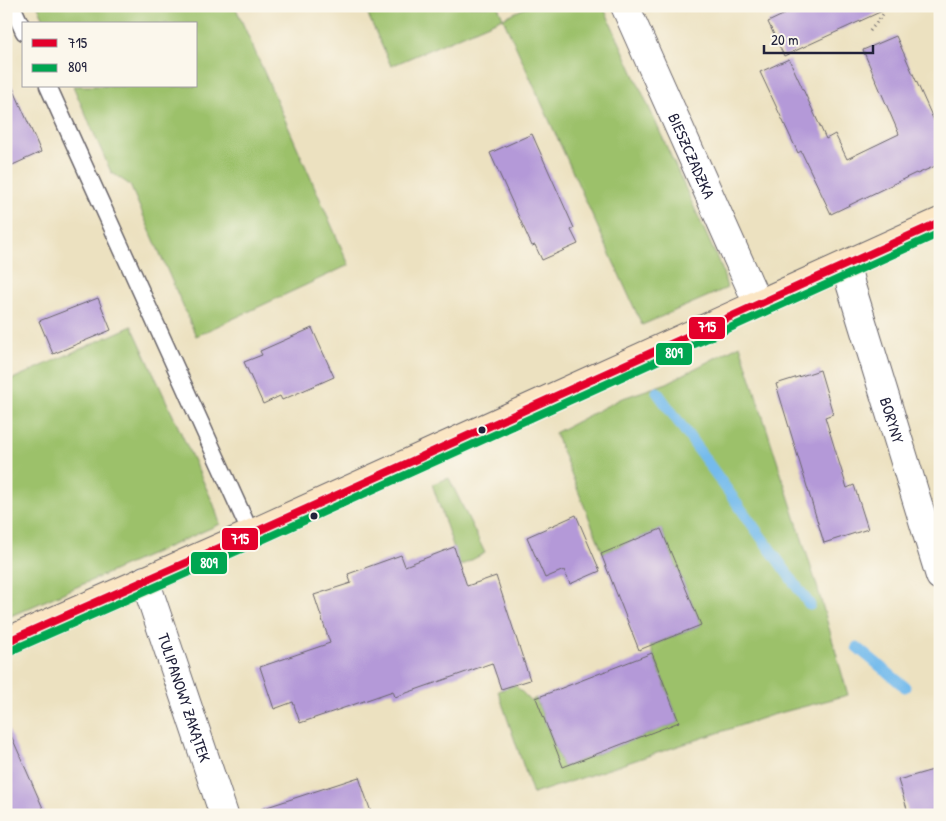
<svg xmlns="http://www.w3.org/2000/svg" width="946" height="821" font-family="'Patrick Hand',sans-serif">
  <rect width="100%" height="100%" fill="#fbf7ec"/>
  <filter id="ink" filterUnits="userSpaceOnUse"><feTurbulence type="fractalNoise" baseFrequency=".02" numOctaves="2"/><feDisplacementMap in="SourceGraphic" scale="10" xChannelSelector="R" yChannelSelector="G"/><feConvolveMatrix kernelMatrix="1 2 1 2 8 2 1 2 1" color-interpolation-filters="sRGB"/></filter>
  <filter id="wash" filterUnits="userSpaceOnUse"><feTurbulence type="fractalNoise" baseFrequency=".0096" numOctaves="4" result="noise"/><feDisplacementMap in="SourceGraphic" scale="20" xChannelSelector="R" yChannelSelector="G"/><feGaussianBlur stdDeviation="1.12" result="paint"/><feColorMatrix in="noise" values="0 0 0 0 0 0 0 0 0 0 0 0 0 0 0 0 0 1.4 0 .05"/><feComposite in="paint" operator="in"/></filter>
  <g filter="url(#wash)">
    <rect width="100%" height="100%" fill="#ece1c0"/>
    <!-- green -->
    <path fill="#9cc16b" stroke="#5f7253" d="M 38,6 L 235,6 L 349,265 L 196,336 L 130,185 L 111,172 L 73,86 L 196,86 L 196,24 L 46,24 Z
      M 364,6 L 498,6 L 503,18 L 529,6 L 603,6 L 722,269 L 727,288 L 642,325 L 503,18 L 391,66 Z
      M 132,326 L 214,505 L 220,524 L 6,618 L 6,382 Z
      M 740,345 L 817,586 L 848,695 L 772,715 L 533,794 L 498,691 L 515,685 L 531,701 L 536,698 L 563,767 L 679,722 L 650,646 L 701,625 L 661,529 L 603,553 L 555,433 L 620,399 L 667,383 Z
      M 449,478 L 485,553 L 460,566 L 432,484 Z"/>
    <g fill="none" stroke-linecap="round" stroke-linejoin="round">
      <!-- stream -->
      <path stroke="#74bbec" stroke-width="11" d="M 657,392 L 810,605
        M 857,647 L 905,687"/>
    </g>
    <g id="blocks">
      <!-- building -->
      <path fill="#b499d8" d="M 802,6 L 893,6 L 784,56 L 768,22 Z
        M 896,36 L 940,134 L 940,164 L 917,174 L 916,173 L 831,214 L 801,151 L 798,153 L 760,72 L 789,59 L 826,139 L 835,134 L 847,159 L 899,134 L 863,50 Z
        M 6,72 L 41,152 L 6,168 Z
        M 532,134 L 574,228 L 571,230 L 578,244 L 542,260 L 535,245 L 532,246 L 490,153 Z
        M 98,298 L 111,330 L 53,354 L 39,321 Z
        M 312,328 L 334,377 L 282,400 L 280,396 L 263,404 L 244,362 L 262,355 L 260,351 Z
        M 820,370 L 833,414 L 825,417 L 847,488 L 854,485 L 868,529 L 824,543 L 776,384 Z
        M 576,515 L 600,571 L 570,584 L 564,570 L 545,578 L 527,537 Z
        M 661,529 L 701,625 L 639,650 L 601,554 Z
        M 454,547 L 467,586 L 496,576 L 530,680 L 501,689 L 492,663 L 395,697 L 393,691 L 300,723 L 293,702 L 274,709 L 260,667 L 330,643 L 314,595 L 351,583 L 348,574 L 401,555 L 405,566 Z
        M 652,653 L 679,722 L 563,767 L 536,698 Z
        M 6,724 L 46,815 L 6,815 Z
        M 940,768 L 940,815 L 909,815 L 898,780 Z
        M 359,777 L 372,815 L 262,815 L 261,809 Z"/>
    </g>
  </g>
  <g filter="url(#ink)">
    <use href="#blocks" fill-opacity="0" stroke="#69656a" stroke-width="1"/>
    <g fill="none" stroke-linecap="round" stroke-linejoin="round">
      <defs>
        <path id="lane" d="M 12,6 L 24,32
          M 48,86 L 251,534"/>
        <g id="street">
          <path id="s1" d="M 625,6 L 758,304"/>
          <path id="s2" d="M 846,265 L 851,286 L 940,576"/>
          <path id="s3" d="M 145,580 L 224,815"/>
        </g>
        <path id="secondary" d="M 6,642 L 251,534 L 940,222"/>
      </defs>
      <!-- lane casing -->
      <use href="#lane" stroke="#69656a" stroke-width="19"/>
      <!-- street casing -->
      <use href="#street" stroke="#69656a" stroke-width="30"/>
      <!-- secondary casing -->
      <use href="#secondary" stroke="#69656a" stroke-width="30"/>
      <!-- path -->
      <path stroke="#69656a" stroke-width="3" stroke-dasharray="1 4" stroke-linecap="butt" d="M 870,31 L 883,14 L 885,6"/>
      <!-- lane -->
      <use href="#lane" stroke="#fff" stroke-width="16"/>
      <!-- street -->
      <use href="#street" stroke="#fff" stroke-width="28"/>
      <!-- secondary -->
      <use href="#secondary" stroke="#fbe6c4" stroke-width="28"/>
      <defs>
        <path id="bus-1" d="M 6,642 L 251,534 L 940,222"/>
        <path id="bus-2" d="M 10,651 L 255,543 L 940,233"/>
      </defs>
      <!-- bus-1 casing -->
      <use href="#bus-1" stroke="#fbf7ec" stroke-width="11"/>
      <!-- bus-2 casing -->
      <use href="#bus-2" stroke="#fbf7ec" stroke-width="11"/>
      <!-- bus-1 -->
      <use href="#bus-1" stroke="#e4002b" stroke-width="8"/>
      <!-- bus-2 -->
      <use href="#bus-2" stroke="#00a651" stroke-width="8"/>
    </g>
  </g>
  <!-- markers -->
  <g fill="#22223b" stroke="#fbf7ec" stroke-width="2">
    <circle cx="482" cy="430" r="4.5"/>
    <circle cx="314" cy="516" r="4.5"/>
  </g>
  <g text-anchor="middle" stroke-width="5" stroke-linejoin="round" paint-order="stroke">
    <!-- street labels -->
    <g font-size="16" fill="#22223b" stroke="#fbf7ec">
      <text dy="6" stroke="none"><textPath href="#s1" startOffset="164">BIESZCZADZKA</textPath></text>
      <text dy="6" stroke="none"><textPath href="#s2" startOffset="162">BORYNY</textPath></text>
      <text dy="6" stroke="none"><textPath href="#s3" startOffset="124">TULIPANOWY ZAKĄTEK</textPath></text>
    </g>
  </g>
  <g stroke="#fbf7ec" stroke-width="2">
    <rect x="688" y="316" width="38" height="24" rx="5" fill="#e4002b"/>
    <rect x="655" y="342" width="38" height="24" rx="5" fill="#00a651"/>
    <rect x="221" y="527" width="38" height="24" rx="5" fill="#e4002b"/>
    <rect x="190" y="551" width="38" height="24" rx="5" fill="#00a651"/>
  </g>
  <g font-size="14" text-anchor="middle" font-weight="bold" fill="#fff">
    <text x="707" y="332">715</text>
    <text x="674" y="358">809</text>
    <text x="240" y="544">715</text>
    <text x="209" y="568">809</text>
  </g>
  <!-- margin -->
  <rect width="946" height="821" fill="none" stroke="#fbf7ec" stroke-width="25"/>
  <!-- legend -->
  <rect x="22" y="22" width="175" height="65" fill="#fbf7ec" stroke="#a4a2a5"/>
  <rect x="32" y="39" width="25" height="8" fill="#e4002b" stroke="#a4a2a5"/>
  <text x="68" y="48" font-size="15" fill="#22223b">715</text>
  <rect x="32" y="64" width="25" height="8" fill="#00a651" stroke="#a4a2a5"/>
  <text x="68" y="72" font-size="15" fill="#22223b">809</text>
  <!-- scale -->
  <path d="M764 45v8h109v-8" fill="none" stroke="#22223b" stroke-width="2.5"/>
  <text x="771" y="45" font-size="15" fill="#22223b" stroke="#fbf7ec" stroke-width="4" paint-order="stroke">20 m</text>
</svg>
